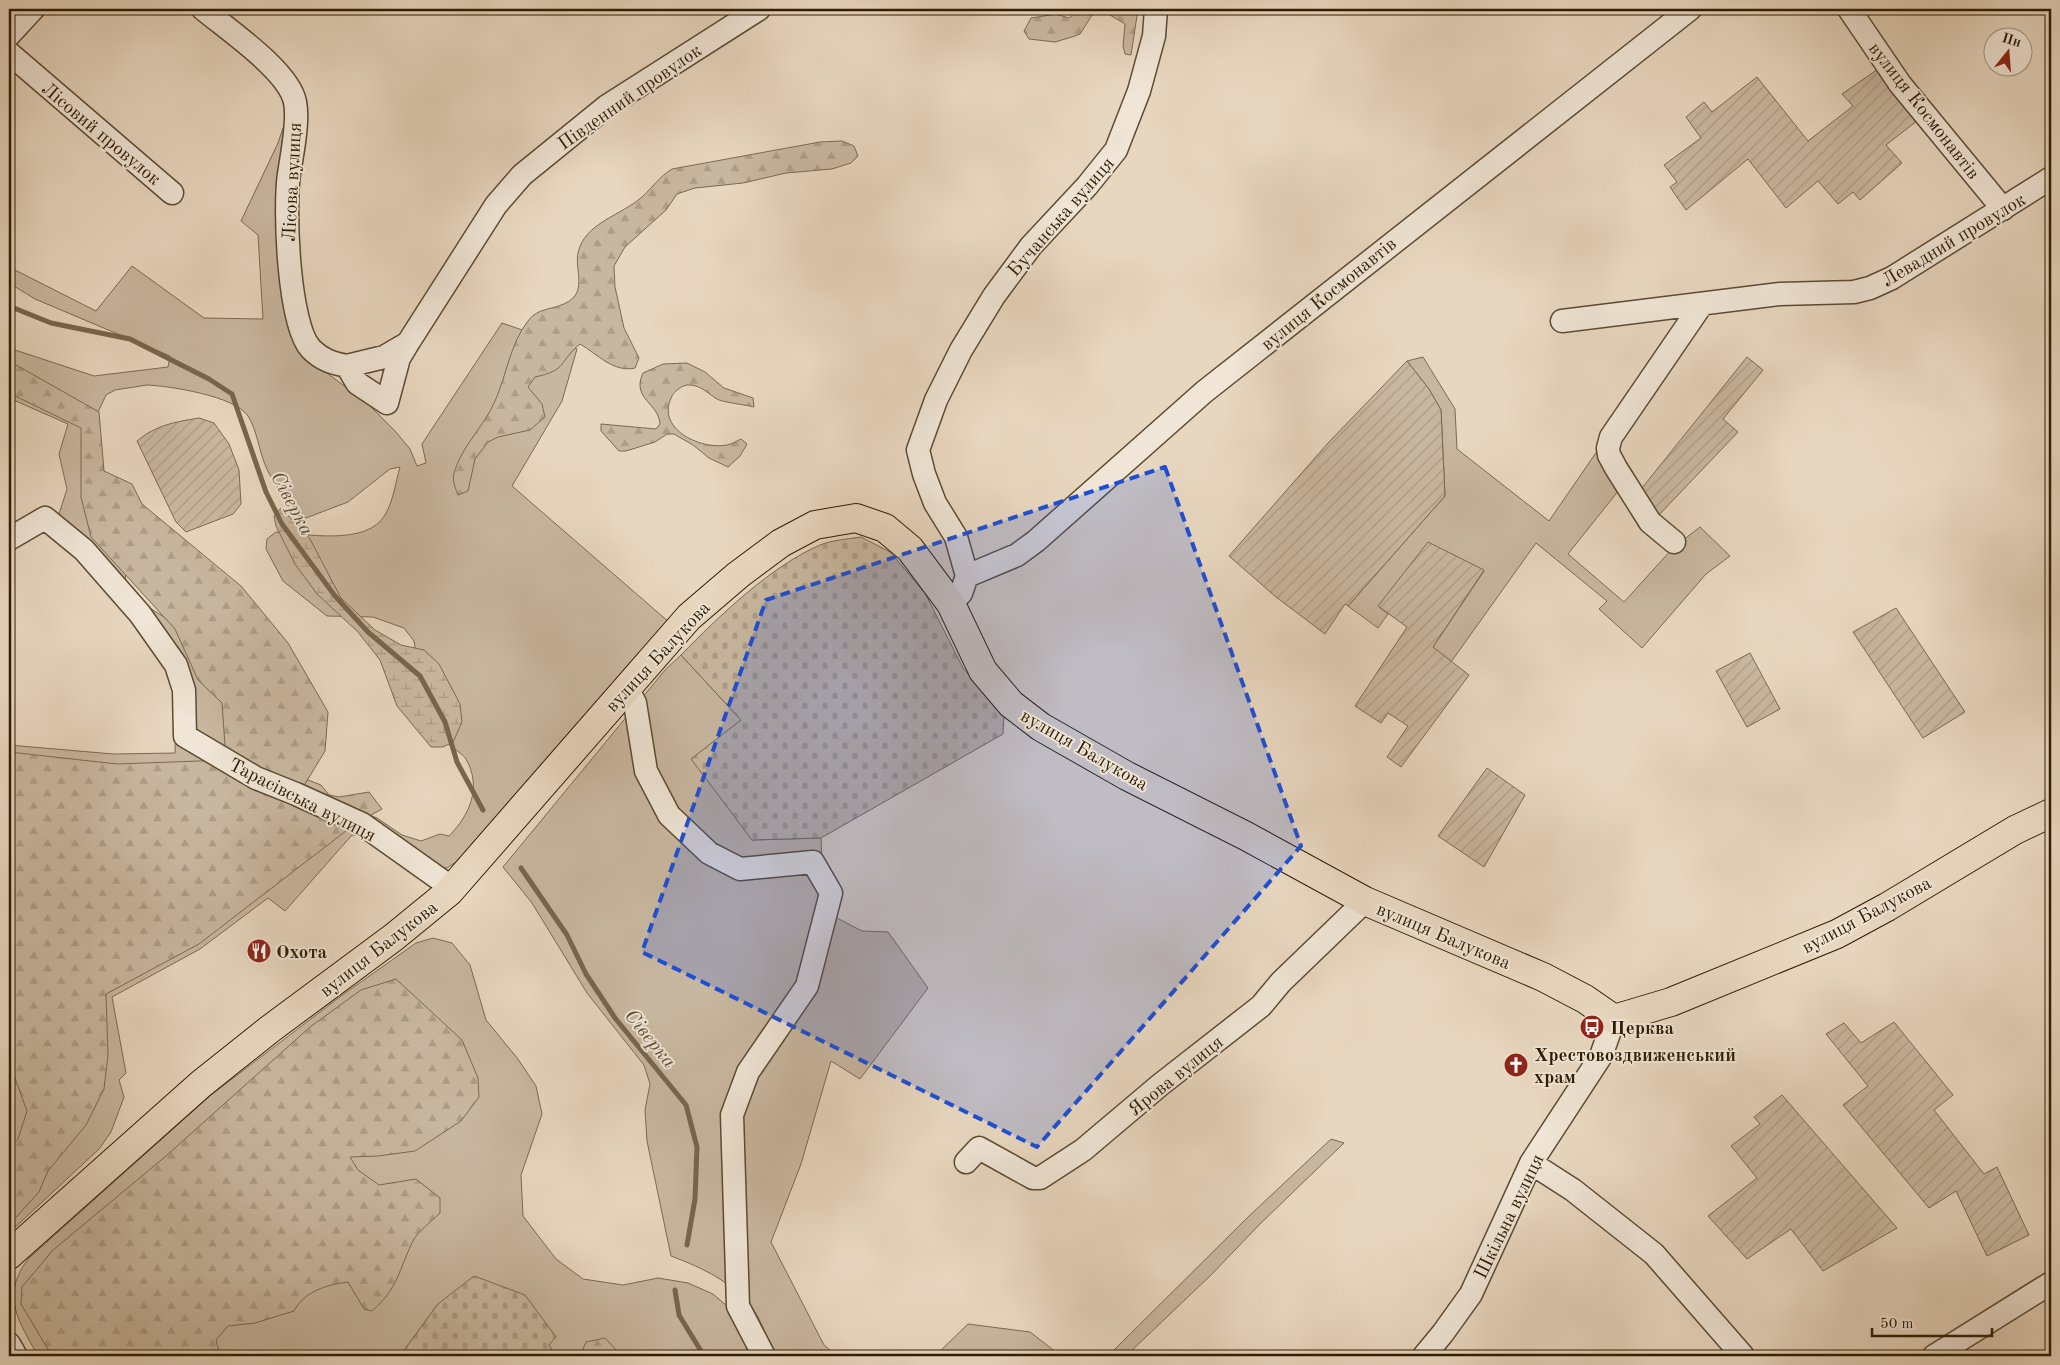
<svg xmlns="http://www.w3.org/2000/svg" width="2060" height="1365" font-family="'Old Standard TT',serif">
  <defs>
    <pattern id="forest-firs" width="22" height="20" patternUnits="userSpaceOnUse" patternTransform="scale(1.25)"><rect width="22" height="20" fill="#c8b7a0"/><path d="M5 1l3.5 6h-7zM16 11l3.5 6h-7z" fill="#ac9d88"/></pattern>
    <pattern id="wetland-marsh" width="20" height="14" patternUnits="userSpaceOnUse" patternTransform="scale(1.25)"><rect width="20" height="14" fill="#c8b7a0"/><path d="M1 5h8M5 5V1M11 12h8M15 12V8" fill="none" stroke="#ac9d88"/></pattern>
    <pattern id="cemetery-stones" width="16" height="16" patternUnits="userSpaceOnUse" patternTransform="scale(1.25)"><rect width="16" height="16" fill="#c8b7a0"/><path d="M2 7V4a2 2 0 0 1 4 0v3zM10 15v-3a2 2 0 0 1 4 0v3z" fill="#ac9d88"/></pattern>
    <pattern id="garden-furrows" width="10" height="10" patternUnits="userSpaceOnUse" patternTransform="scale(1.25)"><rect width="10" height="10" fill="#c8b7a0"/><path d="M-1 1l2-2M0 10L10 0M9 11l2-2" fill="none" stroke="#ac9d88"/></pattern>
  </defs>
  <rect width="100%" height="100%" fill="#e8d7c0"/>
  <filter id="stains"><feTurbulence type="fractalNoise" baseFrequency=".004" numOctaves="4"/><feColorMatrix values="0 0 0 0 .2 0 0 0 0 .09 0 0 0 0 .02 0 0 0 .5 -.17"/></filter>
  <radialGradient id="worn" r=".72"><stop offset=".6" stop-color="#630" stop-opacity="0"/><stop offset="1" stop-color="#630" stop-opacity=".3"/></radialGradient>
  <!-- green -->
  <path fill="#c8b7a0" stroke="#7a6a51" fill-rule="evenodd" d="M 291,104 L 282,221 L 320,368 L 366,402 L 395,431 L 410,449 L 417,466 L 426,463 L 422,444 L 502,323 L 577,349 L 562,401 L 512,486 L 670,623 L 640,651 L 456,862 L 447,868 L 433,866 L 363,836 L 352,835 L 285,911 L 268,898 L 200,949 L 112,997 L 126,1073 L 119,1080 L 124,1097 L 111,1132 L 99,1149 L 9,1233 L 9,1125 L 14,1119 L 9,1107 L 9,745 L 113,754 L 175,753 L 176,702 L 172,671 L 87,564 L 54,530 L 67,489 L 59,454 L 68,424 L 9,398 L 9,348 L 94,376 L 168,367 L 170,356 L 35,299 L 9,283 L 9,267 L 96,311 L 132,266 L 204,318 L 263,319 L 258,235 L 241,221 L 278,143 ZM 147,385 C 170,386 235,396 248,416 C 257,430 259,451 266,467 C 275,487 289,503 306,518 L 348,502 L 390,469 L 400,467 C 396,481 393,502 385,515 C 367,546 306,534 276,532 L 267,539 L 266,549 L 283,581 L 327,616 L 373,617 L 404,628 L 414,641 L 416,653 L 409,718 C 420,725 461,751 466,759 C 482,787 470,815 449,836 L 440,834 L 421,841 L 402,835 L 377,818 L 334,801 L 321,785 L 292,774 L 190,634 L 147,606 L 126,584 L 124,553 L 91,427 L 106,395 L 115,390 Z
    M 1423,357 L 1455,409 L 1457,449 L 1549,521 L 1600,447 L 1619,490 L 1568,554 L 1624,602 L 1673,548 L 1700,527 L 1730,556 L 1706,574 L 1642,648 L 1599,609 L 1607,601 L 1536,543 L 1451,662 L 1433,647 L 1484,571 L 1378,606 L 1388,614 L 1378,628 L 1348,606 L 1445,496 L 1441,410 L 1429,389 L 1407,361 Z
    M 681,655 L 741,720 L 692,759 L 752,840 L 821,838 L 822,864 L 835,917 L 862,931 L 888,932 L 928,988 L 860,1079 L 831,1061 L 801,1164 L 771,1242 L 824,1345 L 837,1356 L 775,1356 C 769,1343 764,1329 758,1317 C 740,1285 703,1268 671,1256 L 647,1141 L 645,1110 L 650,1084 L 644,1065 L 587,993 L 532,903 L 503,867 L 665,670 Z
    M 433,938 L 452,943 L 470,965 L 486,1020 L 518,1059 L 536,1086 L 542,1114 L 521,1175 L 523,1216 L 556,1259 L 583,1279 L 623,1285 L 658,1278 L 688,1283 L 713,1294 L 734,1312 L 756,1356 L 683,1356 L 677,1351 L 661,1353 L 659,1356 L 555,1356 L 549,1345 L 438,1304 L 400,1356 L 38,1356 C 18,1320 0,1295 29,1258 L 211,1095 L 341,996 L 416,943 Z
    M 1331,1139 L 1344,1143 L 1260,1224 L 1211,1275 L 1126,1356 L 1108,1356 L 1248,1217 Z
    M 968,1324 L 1030,1332 L 1061,1356 L 935,1356 Z"/>
  <!-- forest -->
  <path fill="url(#forest-firs)" stroke="#7a6a51" d="M 1080,9 L 1138,9 L 1131,55 L 1125,54 L 1123,46 L 1125,24 L 1105,12 L 1092,15 L 1080,34 L 1072,37 L 1055,42 L 1029,39 L 1024,31 L 1031,18 L 1056,14 L 1069,18 Z
    M 842,141 L 854,146 L 858,156 L 851,163 L 832,169 L 786,173 L 743,183 L 695,188 L 677,194 L 666,210 L 625,247 L 614,266 L 615,287 L 624,328 L 639,358 L 635,368 C 614,373 597,354 580,344 C 558,362 568,370 535,377 L 528,387 L 542,404 L 545,417 L 530,430 L 498,437 L 488,442 L 475,459 L 468,491 L 458,495 C 455,487 452,481 454,473 C 462,445 484,427 495,401 C 507,374 510,344 528,321 C 539,305 561,311 574,297 C 584,285 575,267 578,253 C 584,223 622,215 642,197 C 652,188 660,176 672,169 L 820,142 Z
    M 9,361 L 99,412 L 104,471 L 132,484 L 142,504 L 241,586 L 288,643 L 328,712 L 325,751 L 302,789 L 339,797 L 369,792 L 382,809 L 355,824 L 199,944 L 106,994 L 108,1055 L 104,1089 L 86,1125 L 48,1171 L 39,1192 L 9,1225 L 9,1149 L 18,1139 L 27,1111 L 9,1062 L 9,752 L 117,764 L 226,760 L 222,703 L 198,680 L 175,629 L 91,537 L 81,497 L 81,428 L 9,393 Z
    M 687,363 L 705,372 L 724,388 L 753,398 L 754,407 C 747,405 721,402 717,399 C 707,393 700,384 687,385 C 681,386 674,392 672,396 C 655,428 699,450 727,445 C 732,444 737,441 741,439 L 747,444 L 740,456 L 728,467 L 709,458 L 693,445 L 674,434 L 667,434 L 655,442 L 626,451 L 619,451 L 601,431 L 601,424 L 656,429 L 660,424 C 659,403 631,399 643,373 L 663,364 Z
    M 396,979 L 462,1040 L 478,1078 L 479,1097 L 461,1121 L 415,1151 L 378,1156 L 350,1157 L 358,1170 L 379,1185 L 416,1179 L 440,1198 L 440,1213 C 431,1222 418,1231 413,1241 C 399,1269 398,1289 372,1311 L 364,1309 L 348,1282 C 326,1285 305,1291 294,1311 L 255,1323 L 228,1326 L 216,1340 L 219,1352 L 229,1356 L 52,1356 L 21,1304 L 22,1287 L 53,1250 L 166,1156 L 310,1027 L 361,990 Z
    M 605,1338 L 622,1356 L 580,1356 L 586,1342 Z"/>
  <!-- wetland -->
  <path fill="url(#wetland-marsh)" stroke="#7a6a51" d="M 281,508 L 310,539 L 341,598 L 375,630 L 401,645 L 424,650 L 439,664 L 460,704 L 462,722 L 453,742 L 443,747 L 431,747 L 397,706 L 380,660 L 358,632 L 317,594 L 295,564 L 276,526 L 274,516 Z"/>
  <!-- cemetery -->
  <path fill="url(#cemetery-stones)" stroke="#7a6a51" d="M 861,537 L 890,552 L 925,593 L 963,668 L 1004,714 L 1003,734 L 821,838 L 752,840 L 691,759 L 741,720 L 681,655 C 718,617 771,566 820,545 C 832,540 848,539 861,537 Z
    M 474,1276 L 525,1295 L 556,1337 L 549,1345 L 555,1356 L 400,1356 L 438,1304 Z"/>
  <!-- garden -->
  <path fill="url(#garden-furrows)" stroke="#7a6a51" d="M 1881,67 L 1922,117 L 1886,145 L 1902,163 L 1860,200 L 1853,192 L 1838,204 L 1818,181 L 1786,208 L 1748,159 L 1686,210 L 1670,187 L 1677,182 L 1664,165 L 1701,138 L 1686,117 L 1704,102 L 1712,112 L 1757,77 L 1808,141 L 1853,106 L 1842,94 Z
    M 1747,357 L 1763,370 L 1723,419 L 1738,432 L 1658,516 L 1642,488 Z
    M 1407,361 L 1429,389 L 1441,410 L 1445,496 L 1348,606 L 1345,604 L 1325,634 L 1276,597 L 1229,556 L 1328,443 Z
    M 199,418 L 214,423 L 229,444 L 239,470 L 241,504 L 233,514 L 186,532 L 176,522 L 137,441 C 156,425 175,422 199,418 Z
    M 1428,542 L 1484,570 L 1433,647 L 1469,675 L 1401,767 L 1387,757 L 1408,726 L 1388,713 L 1381,723 L 1355,706 L 1407,627 L 1378,606 Z
    M 1896,608 L 1965,712 L 1923,738 L 1853,632 Z
    M 1750,653 L 1780,709 L 1747,727 L 1716,671 Z
    M 1487,768 L 1525,795 L 1484,867 L 1438,836 Z
    M 1894,1022 L 1953,1095 L 1934,1110 L 1984,1174 L 1997,1167 L 2029,1235 L 1987,1256 L 1956,1191 L 1929,1208 L 1843,1105 L 1868,1086 L 1826,1034 L 1844,1023 L 1861,1043 Z
    M 1782,1095 L 1897,1228 L 1823,1271 L 1791,1229 L 1747,1259 L 1708,1216 L 1757,1178 L 1731,1146 L 1760,1124 L 1754,1117 Z"/>
  <g fill="none" stroke-linecap="round" stroke-linejoin="round">
    <!-- stream -->
    <path stroke="#77664d" stroke-width="5" d="M 9,306 L 51,323 L 130,339 L 209,379 L 232,394 L 266,492 L 282,524 L 335,596 L 368,632 L 420,676 L 445,722 L 457,762 L 483,810
      M 521,868 L 567,935 L 586,974 L 615,1018 L 686,1105 L 697,1147 L 695,1199 L 687,1245
      M 675,1290 L 679,1315 L 704,1356"/>
    <defs>
      <path id="minor" d="M 203,9 C 228,30 289,71 295,102 C 299,121 292,154 289,174 C 284,207 288,325 311,349 C 322,360 332,363 347,366
        M 1849,9 L 1900,84 L 2003,209
        M 9,35 L 33,9
        M 9,53 L 172,193
        M 1562,321 L 1780,294 L 1854,292 L 1870,288 L 1892,278 L 2051,178
        M 408,343 L 384,357 L 347,366 L 357,383 L 387,403 L 399,358 L 408,343 L 496,205 L 522,175 L 607,106 L 759,9
        M 9,539 L 45,518 L 84,550 L 140,614 L 176,665 L 184,690 L 185,736 L 256,778 L 296,794 L 362,824 L 445,883 L 449,892
        M 1674,542 L 1650,522 L 1616,468 L 1609,455 L 1608,448 L 1611,437 L 1702,304
        M 967,576 L 1017,555 L 1036,541 L 1204,392 L 1690,9
        M 951,604 L 961,593 L 967,576 L 956,537 L 935,503 L 924,474 L 918,450 L 936,400 L 961,350 L 994,296 L 1031,246 L 1087,186 L 1116,150 L 1139,91 L 1154,36 L 1156,9
        M 626,686 L 635,703 L 646,771 L 669,815 L 709,853 L 740,869 L 813,862 L 831,893 L 807,986 L 748,1072 L 732,1115 L 738,1306 L 764,1356
        M 966,1162 L 979,1148 L 1033,1178 L 1040,1178 L 1083,1150 L 1160,1085 L 1261,1006 L 1281,982 L 1365,901
        M 1531,1163 L 1573,1190 L 1654,1254 L 1743,1356
        M 9,1344 L 16,1356
        M 1424,1356 L 1443,1333 L 1471,1294 L 1531,1163 L 1601,1056 L 1614,1019
        M 1934,1356 L 2051,1283"/>
      <path id="major" d="M 9,1255 L 201,1084 L 270,1029 L 394,937 L 449,892 L 689,617 L 738,575 L 781,543 L 815,525 L 856,518 L 885,528 L 910,549 L 951,604 L 983,671 L 1011,704 L 1041,727 L 1127,776 L 1246,836 L 1365,901 L 1543,977 L 1585,999 L 1614,1019 L 1671,1002 L 1837,934 L 1887,907 L 2015,830 L 2051,813"/>
    </defs>
    <!-- minor casing -->
    <use href="#minor" stroke="#5c4b32" stroke-width="25"/>
    <!-- major casing -->
    <use href="#major" stroke="#2d1c02" stroke-width="30"/>
    <!-- minor -->
    <use href="#minor" stroke="#f0e5d6" stroke-width="22"/>
    <!-- major -->
    <use href="#major" stroke="#e8d7c0" stroke-width="28"/>
  </g>
  <!-- marked area -->
  <path fill="#1d4ed8" fill-opacity="0.2" stroke="#1d4ed8" stroke-width="4" stroke-dasharray="10 6" stroke-linejoin="round" d="M 1165,467 L 1301,846 L 1037,1147 L 642,952 L 766,600 Z"/>
  <!-- icons -->
  <defs>
    <symbol id="restaurant-disc" viewBox="-11 -11 22 22"><circle r="9.5" fill="#8f2418" stroke="#f0e5d6"/><path d="M-5-6h1v4h1v-4h1v4h1v-4h1v5L-1.5 .5V6h-2V.5L-5-1ZM5-6V6H3V1.5H1.5Q1.5-4 5-6Z" fill="#fff"/></symbol>
    <symbol id="bus-disc" viewBox="-11 -11 22 22"><circle r="9.5" fill="#8f2418" stroke="#f0e5d6"/><path d="M-5-6H5V4H4V6H2V4H-2V6H-4V4H-5ZM-3.5-4V0h7V-4ZM-3.5 1.2v1.5H-2V1.2ZM2 1.2v1.5H3.5V1.2Z" fill="#fff"/></symbol>
    <symbol id="church-disc" viewBox="-11 -11 22 22"><circle r="9.5" fill="#8f2418" stroke="#f0e5d6"/><path d="M-1.2-6h2.4v3.5h3.3v2.4h-3.3V6h-2.4V-.1h-3.3v-2.4h3.3Z" fill="#fff"/></symbol>
  </defs>
  <g fill-rule="evenodd">
    <use href="#restaurant-disc" x="245" y="937" width="28" height="28"/>
    <use href="#bus-disc" x="1578" y="1013" width="28" height="28"/>
    <use href="#church-disc" x="1502" y="1051" width="28" height="28"/>
  </g>
  <g text-anchor="middle" stroke-width="4" stroke-linejoin="round" paint-order="stroke">
    <!-- street labels -->
    <g font-size="19" fill="#2d1c02" stroke="#f0e5d6">
      <text transform="translate(629 96) rotate(-35)" y="7">Південний провулок</text>
      <text transform="translate(1925 110) rotate(52)" y="7">вулиця Космонавтів</text>
      <text transform="translate(102 133) rotate(40)" y="7">Лісовий провулок</text>
      <text transform="translate(291 182) rotate(-87)" y="7">Лісова вулиця</text>
      <text transform="translate(1060 216) rotate(-49)" y="7">Бучанська вулиця</text>
      <text transform="translate(1953 239) rotate(-31)" y="7">Левадний провулок</text>
      <text transform="translate(1328 293) rotate(-39)" y="7">вулиця Космонавтів</text>
      <text transform="translate(657 656) rotate(-47)" y="7">вулиця Балукова</text>
      <text transform="translate(1085 749) rotate(30)" y="7">вулиця Балукова</text>
      <text transform="translate(303 799) rotate(27)" y="7">Тарасівська вулиця</text>
      <text transform="translate(1866 914) rotate(-28)" y="7">вулиця Балукова</text>
      <text transform="translate(1444 935) rotate(23)" y="7">вулиця Балукова</text>
      <text transform="translate(378 948) rotate(-38)" y="7">вулиця Балукова</text>
      <text transform="translate(1175 1075) rotate(-39)" y="7">Ярова вулиця</text>
      <text transform="translate(1508 1216) rotate(-64)" y="7">Шкільна вулиця</text>
    </g>
    <!-- poi labels -->
    <g font-size="19" font-weight="bold" fill="#2d1c02" stroke="#f0e5d6" text-anchor="start">
      <text x="276" y="958">Охота</text>
      <text x="1610" y="1034">Церква</text>
      <text x="1534" y="1061">Хрестовоздвиженський<tspan x="1534" dy="22">храм</tspan></text>
    </g>
    <!-- water labels -->
    <g font-size="20" font-style="italic" fill="#5e4d34" stroke="#f0e5d6">
      <text transform="translate(293 503) rotate(62)" y="7">Сіверка</text>
      <text transform="translate(651 1038) rotate(51)" y="7">Сіверка</text>
    </g>
  </g>
  <!-- margin -->
  <rect width="2060" height="1365" fill="none" stroke="#e8d7c0" stroke-width="30"/>
  <rect x="10" y="10" width="2040" height="1345" fill="none" stroke="#2d1c02" stroke-width="2.5"/>
  <rect x="15" y="15" width="2030" height="1335" fill="none" stroke="#2d1c02"/>
  <!-- north arrow -->
  <g transform="translate(2008 52) rotate(17)"><circle r="24" fill="#f0e5d6" stroke="#a29581"/>
  <path d="M0-4L9 19L0 12L-9 19Z" fill="#8f2418"/>
  <text y="-8" font-size="14" font-weight="bold" text-anchor="middle" fill="#2d1c02">Пн</text>
  </g>
  <!-- scale -->
  <path d="M1872 1328v8h120v-8" fill="none" stroke="#2d1c02" stroke-width="2.5"/>
  <text x="1880" y="1328" font-size="15" fill="#2d1c02" stroke="#f0e5d6" stroke-width="4" paint-order="stroke">50 m</text>
  <rect width="100%" height="100%" filter="url(#stains)"/>
  <rect width="100%" height="100%" fill="url(#worn)"/>
</svg>
